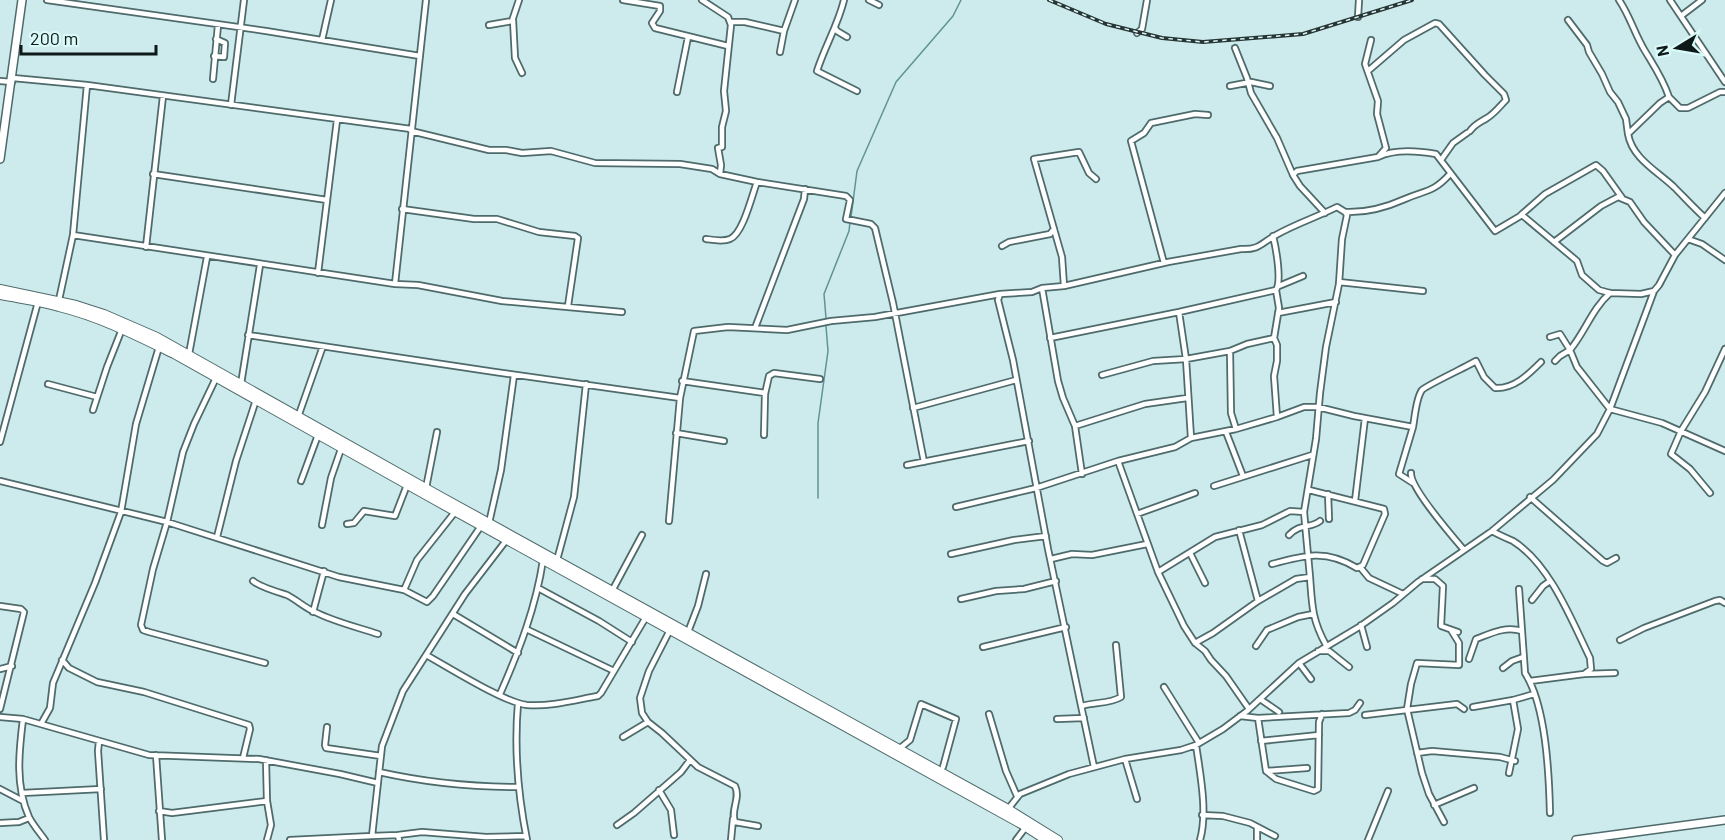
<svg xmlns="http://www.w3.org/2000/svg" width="1725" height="840" font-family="Barlow,sans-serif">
  <rect width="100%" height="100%" fill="#cdebec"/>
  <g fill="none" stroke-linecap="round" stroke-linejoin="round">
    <!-- stream -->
    <path stroke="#609395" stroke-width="1.5" d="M 851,217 L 857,171 L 896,82 L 953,16 L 961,0
      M 826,318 L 824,294 L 849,231 L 850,222
      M 818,498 L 818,423 L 828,351 L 826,326"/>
    <defs>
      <path id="street" d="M 47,0 L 266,31 L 420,56
        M 623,0 L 660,6 L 660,11 L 652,23 L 655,28 L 728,46
        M 702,0 L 728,17 L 731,25 L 724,91 L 726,111 L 722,127 L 722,147 L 718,148 L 721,165 L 720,174
        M 844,0 C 838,25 825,46 817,71 L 857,91
        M 869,0 L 879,5
        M 1619,0 C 1630,16 1635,35 1645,51 C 1654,66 1663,79 1669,97 L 1660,103 L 1628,134 C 1632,158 1657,171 1674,187 C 1684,197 1694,208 1705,218
        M 1670,0 L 1725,82
        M 1681,16 L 1702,0
        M 1358,17 L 1359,0
        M 513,20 L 515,58 L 522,73
        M 1568,20 L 1587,45 L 1589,52 L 1602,74 L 1610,92 L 1618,102 L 1626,119 L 1628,134
        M 730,22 L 745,22 L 784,31
        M 489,25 L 512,21 L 519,0
        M 835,28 L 837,31 L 847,37
        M 1137,33 L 1142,29 L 1147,0
        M 322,40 L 331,0
        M 1235,48 L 1247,78 L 1251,93 L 1277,138 L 1293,175 L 1300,186 L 1325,213
        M 780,52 L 784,31 L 795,0
        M 214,56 L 224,57 L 225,43 L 216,39
        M 1368,71 L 1404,40 L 1435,23 L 1439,24 L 1485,75 L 1504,94 L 1506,100 C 1500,106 1494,114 1487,118 C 1479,123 1475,124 1470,131
        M 13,78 L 87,85 L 411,129
        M 213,79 L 218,25
        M 0,81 L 12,82
        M 1230,86 L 1251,82 L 1270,86
        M 677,92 L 688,37
        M 1669,97 L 1680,108 L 1688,108 L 1720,92 L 1725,92
        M 231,105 L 244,0
        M 411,131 L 489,150 L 506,150 L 522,153 L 551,151 L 595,163 L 680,164 L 712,169 L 720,174 L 757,182 L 846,196 L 850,200 L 846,219 L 871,224 L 875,228 L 893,303 L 924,462
        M 1378,157 C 1394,149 1419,151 1436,154 L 1495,231 L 1522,215 L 1577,261 L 1582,275 L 1599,290 L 1610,293 L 1641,294 L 1654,291
        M 1441,160 L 1453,143 L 1467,133
        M 153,174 L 327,200
        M 1293,175 L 1297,171 L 1378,157 L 1386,148 L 1377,114 L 1378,101 L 1365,64 L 1371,40
        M 402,209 L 474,219 L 497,219 L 539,232 L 575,236 L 578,238 L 568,306
        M 1345,212 C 1366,213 1387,207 1405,199 C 1425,190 1433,193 1450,174
        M 1521,215 L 1545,194 L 1596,165 L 1603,171 L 1623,199
        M 73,235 L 395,284 L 426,0
        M 1273,236 C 1276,248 1282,281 1276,290 L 1279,308 L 1274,338 L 1277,345 L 1277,361 L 1274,376 L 1277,417 L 1304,407 L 1318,407 L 1354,416 L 1413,427 C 1415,416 1416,398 1422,390 C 1425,386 1468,366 1476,361 L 1484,377 L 1495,388 C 1514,389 1528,375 1541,362
        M 706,239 C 713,240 723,242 730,239 C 743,234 752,195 757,182
        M 1688,239 L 1702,244 L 1725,260
        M 1554,242 L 1601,206 L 1618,197 L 1630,202 L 1644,222 L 1675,255
        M 1002,246 L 1009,242 L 1050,234 L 1054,229
        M 146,247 L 163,96
        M 1164,263 L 1131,141 L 1144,133 L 1151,123 L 1195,114 L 1208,115
        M 318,273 L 337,120
        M 1339,282 L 1423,291
        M 395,284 L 418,285 L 502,301 L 622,312
        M 1064,286 L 1062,257 L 1034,159 L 1079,152 L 1089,173 L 1096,179
        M 1279,286 L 1303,276
        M 1042,288 L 1058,381 L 1063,398 L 1075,426 L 1082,474
        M 1000,294 L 1032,292 L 1042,288 L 1064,286 L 1168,262 L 1241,249 C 1260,250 1261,243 1276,235 C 1295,224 1317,217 1337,207 L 1345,212 L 1347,215 L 1342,239 L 1339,284 L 1326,347 L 1320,393 L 1316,439 L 1304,512 L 1310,577 L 1296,579 L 1258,601 L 1213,633 L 1195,643 L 1205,651 L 1211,660 L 1226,676 L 1249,709
        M 59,300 L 73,235 L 87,85
        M 1179,312 L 1186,359 L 1191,438
        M 1278,313 L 1336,302
        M 755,328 L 804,199 L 805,189
        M 248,335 L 495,372 L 680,398
        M 1550,337 L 1560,334 L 1570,350 C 1585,332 1592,309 1610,293
        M 1050,338 L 1179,312 L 1276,290
        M 1230,351 L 1231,413 L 1236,429
        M 189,354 L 207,257
        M 1555,361 L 1560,356 L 1570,350 L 1577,367 L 1610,409 L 1662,423 L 1725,451
        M 1102,375 L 1153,361 L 1186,359 L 1230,351 L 1247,344 L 1274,338
        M 216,378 L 194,424 L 183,452 L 167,522 L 153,569 L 141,625 L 143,630 L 149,632 L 265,663
        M 682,381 L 765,393
        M 48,384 L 97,397
        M 241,384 L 260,265
        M 913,408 L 1016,380
        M 93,410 L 107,367 L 122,329
        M 298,417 L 323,346
        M 1075,426 L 1145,404 L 1187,398
        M 1413,427 L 1399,474 L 1413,483
        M 1226,432 L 1243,476
        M 676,433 L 724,441
        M 764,435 L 765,394 L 769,376 L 774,373 L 820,379
        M 0,442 L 38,302
        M 1118,461 L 1158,572 L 1184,626 L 1195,643
        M 907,465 L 1029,441
        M 1411,473 C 1410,488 1453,537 1464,550
        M 0,481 L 167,522 L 339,577 L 404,590 L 427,602 L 433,596 L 481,526
        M 301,481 L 318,435
        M 1214,486 L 1312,455
        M 426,488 L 437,432
        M 1710,493 L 1690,469 L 1671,454 L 1681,431 L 1705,392 L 1725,349
        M 1328,494 L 1329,519
        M 1530,497 L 1603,561 L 1607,563 L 1616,558
        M 1355,501 L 1365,418
        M 956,507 L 1036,488 L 1118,461 L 1175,447 L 1191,438 L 1236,429 L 1277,417
        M 1137,514 L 1195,493
        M 669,521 L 680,398 L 694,331 L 728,327 L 787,330 L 831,321 L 875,317 L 1000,294 L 998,300 L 1013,360 L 1048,549 L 1094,767
        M 489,523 L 501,470 L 514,375
        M 347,524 L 354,523 L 364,511 L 395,516 L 407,485
        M 322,525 L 331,478 L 341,449
        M 1239,530 L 1258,601
        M 1492,531 C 1499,535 1506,538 1513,541 C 1550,564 1572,621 1590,658 L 1591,669 L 1584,674
        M 1289,535 C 1300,523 1310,529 1320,521
        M 217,537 L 236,461 L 256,400
        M 1190,553 L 1205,583
        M 951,554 L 1014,540 L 1046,536
        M 1051,559 L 1072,554 L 1092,555 L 1147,544
        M 557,560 L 574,497 L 586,384
        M 1272,564 C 1305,555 1326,549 1357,568 L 1363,565 L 1385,514 L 1384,509 L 1309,490
        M 1360,567 L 1369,578 L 1403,594
        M 1158,572 L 1215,537 L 1262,525 L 1290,511 L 1304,512
        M 1310,577 C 1312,605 1312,620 1326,645
        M 1422,579 L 1435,579 L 1443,586 L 1441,626 L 1458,632
        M 253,581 C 260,587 278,592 287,595 C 297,600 305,608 315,612 C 335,622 357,627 378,634
        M 538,588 L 599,621 L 632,642
        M 1519,589 L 1525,673 C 1546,706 1549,773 1550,813
        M 404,590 L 417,560 L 455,512
        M 612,591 L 642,535
        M 961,599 L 996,591 L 1024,589 L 1056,581
        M 1532,600 L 1543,586 L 1550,581
        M 0,606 L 21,609 L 24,612 L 0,709
        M 313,612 L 324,571
        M 453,614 L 518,653
        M 1361,625 L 1367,647
        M 526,629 L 614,671
        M 670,630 L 649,671 L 640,698 L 642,713 L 648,722 L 662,733 L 698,767 L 735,786 C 741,799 730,810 735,822 L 758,826
        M 688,632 L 698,606 L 706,574
        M 1620,640 L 1644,628 L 1715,601 L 1720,600 L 1725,603
        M 1256,646 L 1267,630 L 1298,617 L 1313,614
        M 983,647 L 1066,627
        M 1318,651 L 1329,651 L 1349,667
        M 426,655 C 450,668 503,702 527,705 C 550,707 575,700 598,696 L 601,693 L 646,617
        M 1469,659 L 1476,639 C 1492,633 1505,626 1522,631
        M 62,660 L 69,668 L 97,682 L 144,692 L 249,725 L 250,729 L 243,758
        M 1299,663 L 1311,679
        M 1503,668 L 1512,661 L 1523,657
        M 0,669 L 12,666
        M 1530,681 L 1584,674 L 1615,673
        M 1164,687 L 1199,743
        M 500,694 C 519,651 536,607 543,560
        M 1260,699 L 1279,712
        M 518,703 C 514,749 518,795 527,840
        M 1082,706 C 1094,702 1110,704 1121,697 L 1116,645
        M 1473,707 L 1513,700
        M 989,714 L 1006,771 L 1017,796
        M 1365,715 L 1457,704 L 1464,709
        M 1240,716 L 1258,718 L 1349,713 L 1355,710 L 1360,703
        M 0,717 L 23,719 L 149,755 L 259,759 L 340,774 L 378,783
        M 1258,718 L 1266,771 L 1276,779 L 1314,791 L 1318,789 L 1319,722 L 1322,714
        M 23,719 C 19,751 15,786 29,817 C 33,825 40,833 45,840
        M 1057,719 L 1084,718
        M 41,724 L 50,708 L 53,683 L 95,583 L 121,512 L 136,424 L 159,347
        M 327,727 L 325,745 L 326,748 L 381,756
        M 623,737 L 648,722
        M 99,741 L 98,751 L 104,840
        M 1261,741 L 1319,735
        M 1196,745 C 1200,773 1208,812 1200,840
        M 899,749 L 910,740 L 921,704 L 956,719 L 943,767
        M 1417,753 L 1432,751 L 1500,757 L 1515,761
        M 156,755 L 162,840
        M 1125,759 L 1137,799
        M 1266,771 L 1307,768
        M 379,772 C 428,783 469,787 519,787
        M 1509,773 L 1518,729 L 1513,700 L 1534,694
        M 0,789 L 23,801
        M 659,790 L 671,810 L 674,835
        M 22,793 L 101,789
        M 267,801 L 271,825 L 267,840
        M 1434,805 L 1474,788
        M 1008,809 L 1020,794 L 1069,774 L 1125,759 L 1181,750 L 1196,745 L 1223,729 L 1247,711 L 1299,663 L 1359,627 L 1393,603 L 1418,582 L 1492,531 L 1553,480 L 1597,434 L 1610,409 L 1654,291 L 1659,285 L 1675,255 L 1725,193
        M 159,811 L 172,813 L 267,801 L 266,760
        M 1202,815 L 1223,816 L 1250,823 L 1275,836
        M 1444,822 L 1429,794 L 1422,773 L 1407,709 L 1411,684 L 1417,663 L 1459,665 L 1459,643 L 1451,630
        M 0,823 L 19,822 L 29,818
        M 617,825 L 634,813 L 681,772 L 690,760
        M 1257,828 L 1257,840
        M 398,835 L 422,832 L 486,837 L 526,836
        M 290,840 L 372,836
        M 399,840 L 398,835 L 372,836 L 382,746 L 403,691 L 465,594 L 508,538
        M 731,840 L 733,819
        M 1016,840 L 1026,827
        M 1368,840 L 1388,791"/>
      <path id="secondary" d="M 0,159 L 22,0
        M 1576,840 L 1725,820"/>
      <path id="primary" d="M 0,289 L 76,305 L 104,314 L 157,337 L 440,496 L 1008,809 L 1058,840
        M 0,295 C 20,299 40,301 59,307 C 100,317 137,336 174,354 L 438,502 L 1021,824 L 1046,840"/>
    </defs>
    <!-- street casing -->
    <use href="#street" stroke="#4f6a6b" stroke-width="8"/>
    <!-- secondary casing -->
    <use href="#secondary" stroke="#4f6a6b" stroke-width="10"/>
    <!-- primary casing -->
    <use href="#primary" stroke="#4f6a6b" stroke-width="10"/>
    <!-- street -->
    <use href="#street" stroke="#fff" stroke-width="4.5"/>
    <!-- secondary -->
    <use href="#secondary" stroke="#fff" stroke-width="7"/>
    <!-- primary -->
    <use href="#primary" stroke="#fff" stroke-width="8"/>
    <defs>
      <path id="rail" d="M 1049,0 L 1106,24 L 1162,38 L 1203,42 L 1303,34 L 1412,0"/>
    </defs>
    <!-- rail casing -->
    <use href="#rail" stroke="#283535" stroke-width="4"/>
    <!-- rail -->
    <use href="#rail" stroke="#daf9f9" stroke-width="1.5" stroke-dasharray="4.5" stroke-linecap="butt"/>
  </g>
  <!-- north arrow -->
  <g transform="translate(1677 48) rotate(259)" stroke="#daf9f9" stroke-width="4.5" paint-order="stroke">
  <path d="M0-4.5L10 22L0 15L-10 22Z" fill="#0e1919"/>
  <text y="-9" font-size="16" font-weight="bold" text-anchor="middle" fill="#0e1919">N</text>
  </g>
  <!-- scale -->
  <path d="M21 45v9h135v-9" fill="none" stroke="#0e1919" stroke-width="3"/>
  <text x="30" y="45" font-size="18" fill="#0e1919" stroke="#daf9f9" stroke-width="4.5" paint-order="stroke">200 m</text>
</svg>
